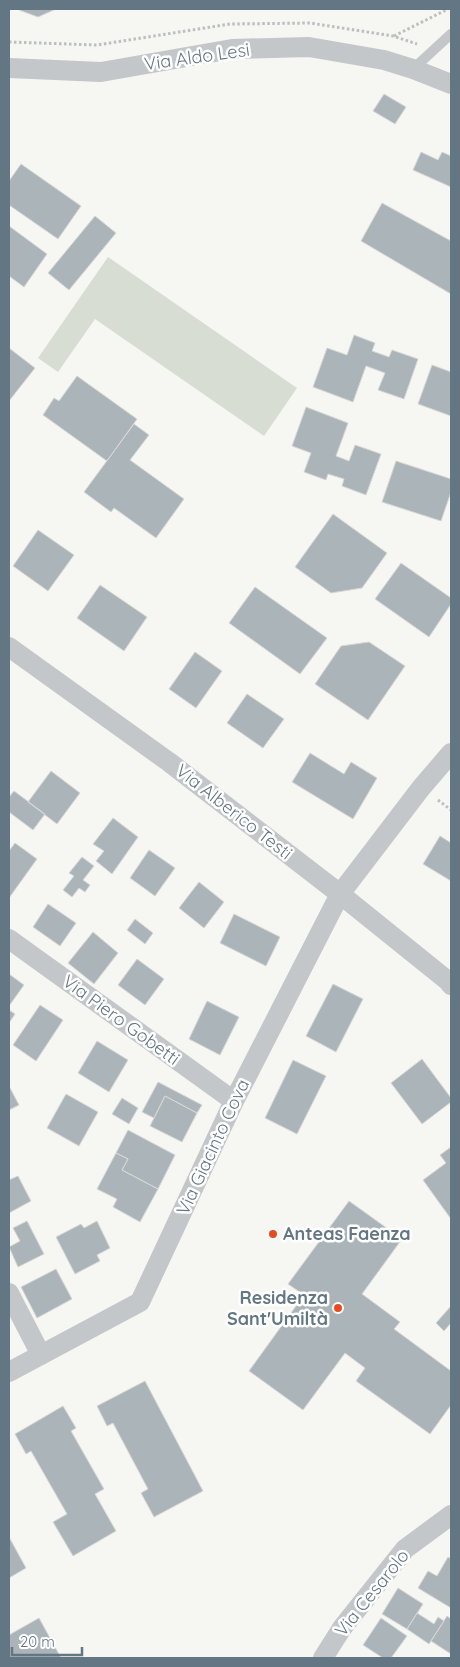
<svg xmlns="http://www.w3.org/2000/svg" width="460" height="1667" font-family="Quicksand,sans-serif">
  <rect width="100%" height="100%" fill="#f6f6f2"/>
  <!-- green -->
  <path fill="#d7ddd3" d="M 108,257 L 297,388 L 264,436 L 95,319 L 58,372 L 38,358 Z"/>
  <!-- building -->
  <path fill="#abb4b9" stroke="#d7d7d5" d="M 20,9 L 56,9 L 38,17 L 19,10 Z
    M 384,94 L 406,107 L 395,124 L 373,111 Z
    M 421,152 L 438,160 L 442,152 L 451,156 L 451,187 L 413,170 Z
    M 21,164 L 81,206 L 58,239 L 9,205 L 9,181 Z
    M 382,203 L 451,241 L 451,294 L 361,241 Z
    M 95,216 L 116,233 L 69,290 L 48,273 Z
    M 9,226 L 47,254 L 24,287 L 9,276 Z
    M 354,335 L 375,343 L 372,351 L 389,357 L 392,350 L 418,359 L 404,399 L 378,390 L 385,373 L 366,366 L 353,402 L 313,387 L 327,348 L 347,355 Z
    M 9,348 L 35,368 L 9,401 Z
    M 432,365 L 451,372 L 451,416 L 418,404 Z
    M 77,376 L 137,419 L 107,461 L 43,415 L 54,398 L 59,401 Z
    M 306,407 L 348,423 L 336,456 L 349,461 L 355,445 L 381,454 L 366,495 L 342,486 L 344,479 L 328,474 L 326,480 L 304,472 L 311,453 L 292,446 Z
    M 134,424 L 149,435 L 130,460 L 184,499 L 156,538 L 114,508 L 111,512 L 84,492 Z
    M 396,461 L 451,479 L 451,492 L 441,521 L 382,502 Z
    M 333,514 L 387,553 L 362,588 L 331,593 L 295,567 Z
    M 38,530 L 74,555 L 48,591 L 13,566 Z
    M 401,563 L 451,598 L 451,604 L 429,637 L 375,599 Z
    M 100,585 L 147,617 L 124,651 L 77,618 Z
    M 255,587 L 327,638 L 300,674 L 229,623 Z
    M 369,642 L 405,666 L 368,720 L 315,684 L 341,646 Z
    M 195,652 L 222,671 L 196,708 L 169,689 Z
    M 247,694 L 284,719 L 263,748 L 227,723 Z
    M 310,753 L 344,774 L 351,762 L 377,778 L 353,819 L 292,782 Z
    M 51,771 L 80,793 L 57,824 L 28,802 Z
    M 14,791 L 45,814 L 33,830 L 9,812 L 9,797 Z
    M 113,818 L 138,837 L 112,874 L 96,861 L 104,851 L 93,844 Z
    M 440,836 L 451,843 L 451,881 L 423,864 Z
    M 15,843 L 37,859 L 9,898 L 9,851 Z
    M 149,850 L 175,868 L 155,896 L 130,878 Z
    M 82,857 L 94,866 L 83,880 L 90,885 L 85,892 L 79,888 L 72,897 L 63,890 L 74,876 L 69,873 Z
    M 199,882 L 224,902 L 204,928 L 179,908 Z
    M 48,904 L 76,923 L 60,946 L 33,927 Z
    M 234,914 L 280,937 L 266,966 L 220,943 Z
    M 135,919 L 153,933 L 145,944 L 127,930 Z
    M 93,932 L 118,953 L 94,984 L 68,963 Z
    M 137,959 L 164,979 L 145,1005 L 118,985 Z
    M 9,974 L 24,985 L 9,1006 Z
    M 333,984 L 363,999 L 336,1052 L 306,1036 Z
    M 207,1001 L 239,1017 L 220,1055 L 189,1039 Z
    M 40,1005 L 63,1020 L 36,1061 L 13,1045 Z
    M 9,1010 L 15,1014 L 9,1023 Z
    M 97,1041 L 128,1060 L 109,1092 L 78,1073 Z
    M 422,1059 L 451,1098 L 451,1102 L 422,1124 L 391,1083 Z
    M 293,1060 L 326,1076 L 297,1134 L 265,1118 Z
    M 158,1082 L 202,1105 L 197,1113 L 165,1096 L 154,1118 L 142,1112 Z
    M 9,1086 L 19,1105 L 9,1110 Z
    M 66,1094 L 98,1112 L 79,1146 L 47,1128 Z
    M 165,1096 L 197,1113 L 182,1142 L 150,1126 Z
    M 122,1098 L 138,1108 L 129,1124 L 112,1114 Z
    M 128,1130 L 175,1155 L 158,1189 L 122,1170 L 128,1159 L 116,1153 Z
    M 451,1147 L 451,1219 L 423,1180 L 446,1163 L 440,1155 Z
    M 116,1153 L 128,1159 L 122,1170 L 158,1189 L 140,1222 L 113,1207 L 117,1199 L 97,1189 Z
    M 18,1176 L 31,1201 L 9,1213 L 9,1180 Z
    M 349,1201 L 402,1239 L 362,1294 L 400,1322 L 394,1329 L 451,1371 L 451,1405 L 430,1434 L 356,1381 L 365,1368 L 345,1353 L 303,1410 L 249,1371 L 304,1295 L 288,1284 Z
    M 27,1221 L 44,1254 L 18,1267 L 9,1247 L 20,1241 L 13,1228 Z
    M 97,1221 L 110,1248 L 97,1255 L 100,1261 L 75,1274 L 56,1237 L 81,1224 L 84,1228 Z
    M 56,1269 L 72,1299 L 37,1318 L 21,1287 Z
    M 451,1306 L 451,1323 L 444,1331 L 436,1323 Z
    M 145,1381 L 203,1491 L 154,1517 L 141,1493 L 148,1489 L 113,1423 L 107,1426 L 97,1406 Z
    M 63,1406 L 76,1428 L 71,1431 L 104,1489 L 95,1494 L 116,1531 L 73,1556 L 53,1522 L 67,1514 L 31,1451 L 26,1454 L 15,1434 Z
    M 9,1537 L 26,1568 L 9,1578 Z
    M 448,1557 L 451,1559 L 451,1608 L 418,1588 L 428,1571 L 437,1576 Z
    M 398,1588 L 423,1604 L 407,1629 L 382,1614 Z
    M 417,1613 L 434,1624 L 438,1617 L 444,1621 L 429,1644 L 407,1629 Z
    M 447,1616 L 451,1619 L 451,1654 L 431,1641 Z
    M 39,1618 L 61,1658 L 9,1658 L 9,1635 Z
    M 381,1618 L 407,1636 L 391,1658 L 383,1658 L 363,1645 Z"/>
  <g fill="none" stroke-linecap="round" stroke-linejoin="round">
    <!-- path -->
    <path stroke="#bcbfc1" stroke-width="3" stroke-dasharray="2.5 2.5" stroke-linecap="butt" d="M 394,36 L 448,9
      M 9,42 L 97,45 L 230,24 L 310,23 L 393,36 L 417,44
      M 438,800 L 451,810"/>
    <!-- service -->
    <path stroke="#c3c7ca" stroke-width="10" d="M 413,69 L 451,34"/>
    <!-- minor -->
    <path stroke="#c3c7ca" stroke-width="20" d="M 9,68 L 101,72 L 232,49 L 309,47 L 384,60 L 413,69 L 451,84
      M 9,647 L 169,762 L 340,894 L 448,981 L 451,985
      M 9,939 L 234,1101
      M 9,1293 L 41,1355
      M 9,1372 L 140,1302 L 234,1101 L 340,894 L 421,788 L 451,753
      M 323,1658 L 342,1628 L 405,1549 L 451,1515"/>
  </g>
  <!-- markers -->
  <g fill="#ea4b1e" stroke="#fff" stroke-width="2">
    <circle cx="273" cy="1234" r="5"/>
    <circle cx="338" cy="1308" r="5"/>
  </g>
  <g text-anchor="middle" stroke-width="5" stroke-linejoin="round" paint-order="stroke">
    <!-- street labels -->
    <g font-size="18" fill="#637684" stroke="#fff">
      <text transform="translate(197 57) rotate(-8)" y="6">Via Aldo Lesi</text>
      <text transform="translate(234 812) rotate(38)" y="6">Via Alberico Testi</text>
      <text transform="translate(121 1020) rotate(36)" y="6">Via Piero Gobetti</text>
      <text transform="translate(213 1147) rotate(-65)" y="6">Via Giacinto Cova</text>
      <text transform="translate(372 1593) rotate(-51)" y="6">Via Cesarolo</text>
    </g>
    <!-- poi labels -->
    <g font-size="18" font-weight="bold" fill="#637684" stroke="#fff" text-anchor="start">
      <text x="283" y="1240">Anteas Faenza</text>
      <text x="328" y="1304" text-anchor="end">Residenza<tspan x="328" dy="21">Sant'Umiltà</tspan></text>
    </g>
  </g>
  <!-- border -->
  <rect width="460" height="1667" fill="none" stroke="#637684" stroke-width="20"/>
  <!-- scale -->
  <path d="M12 1647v8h70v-8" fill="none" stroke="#637684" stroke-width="2.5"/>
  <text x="20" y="1647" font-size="15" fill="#637684" stroke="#ffffff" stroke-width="4" paint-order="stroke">20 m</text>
</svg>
